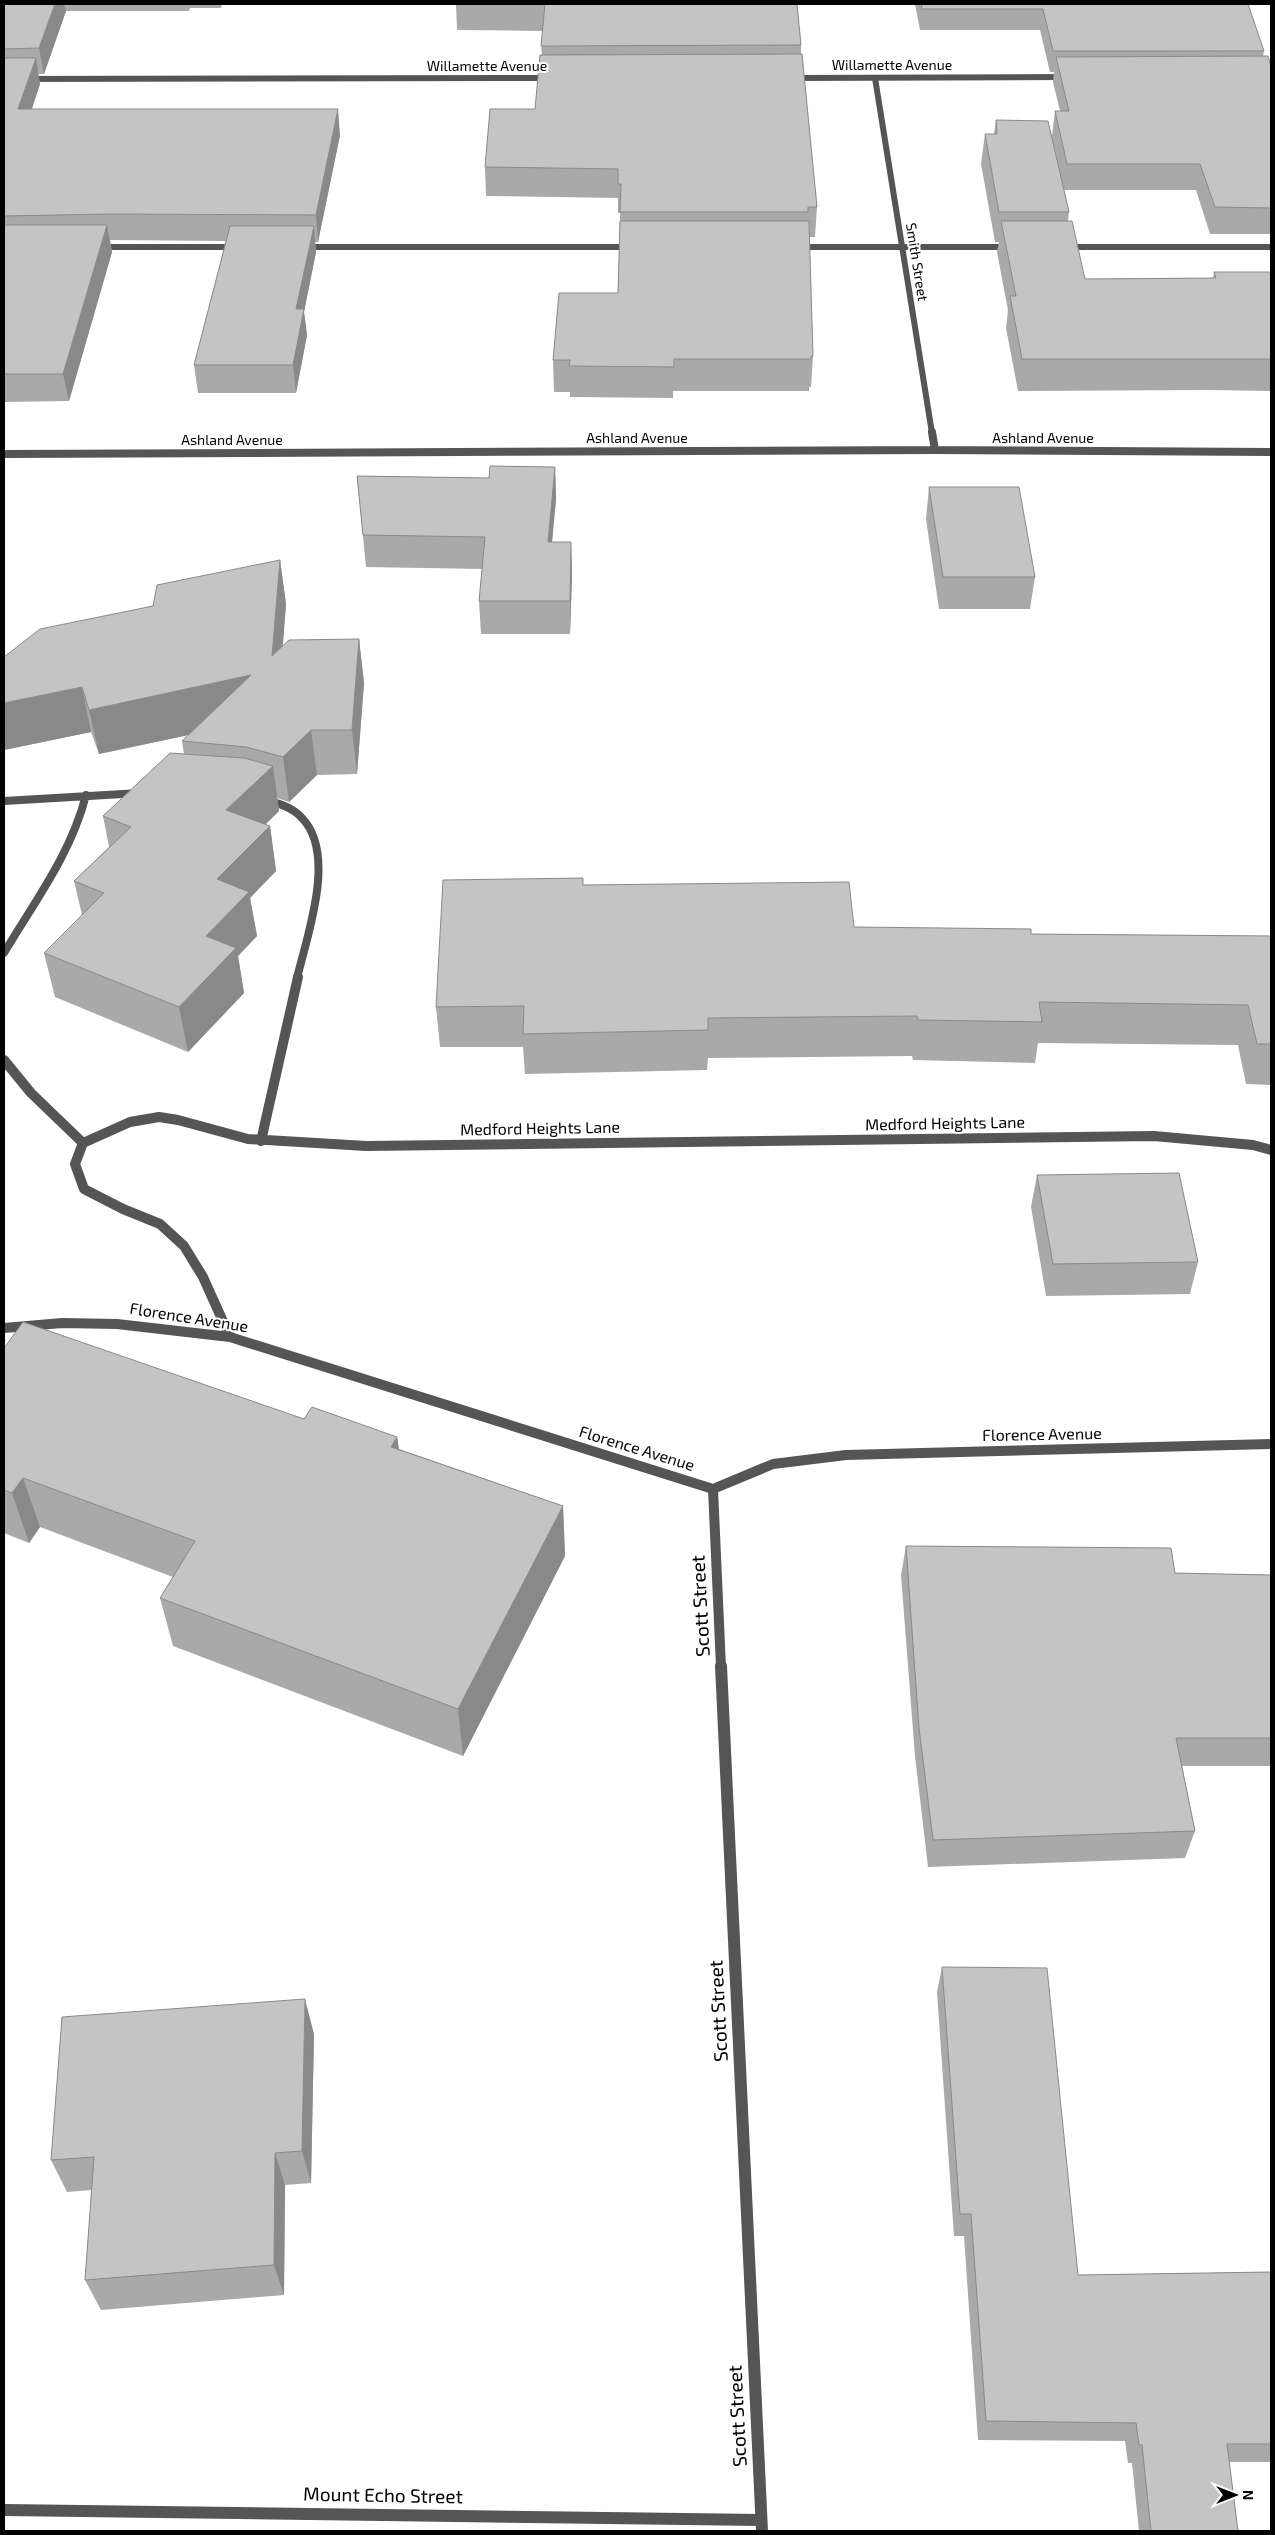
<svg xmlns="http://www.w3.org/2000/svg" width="1275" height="2535" font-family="'Exo 2',sans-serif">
  <rect width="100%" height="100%" fill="#fff"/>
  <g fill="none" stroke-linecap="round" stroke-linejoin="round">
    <!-- service -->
    <path stroke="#555" stroke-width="6" d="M 97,247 L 238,247
      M 302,247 L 633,247
      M 797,247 L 1010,247
      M 1065,247 L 1271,247"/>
    <!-- minor-far3 -->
    <path stroke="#555" stroke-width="6" d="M 875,78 L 932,433"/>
    <!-- minor-far2 -->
    <path stroke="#555" stroke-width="8" d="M 932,432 L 935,450
      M 4,454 L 935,450 L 1271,452
      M 264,800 C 278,803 292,807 302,818 C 337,854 307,936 297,978
      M 4,801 L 140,793
      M 4,953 C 35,901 71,854 86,795"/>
    <!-- minor-far1 -->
    <path stroke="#555" stroke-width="10" d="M 4,1060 L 31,1093 L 83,1143
      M 261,1141 L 298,977
      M 4,1328 L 62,1323 L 117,1324 L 230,1337 L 713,1489 L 773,1464 L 846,1455 L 1271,1444
      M 230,1337 L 203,1277 L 184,1246 L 160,1224 L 123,1209 L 84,1189 L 75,1164 L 83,1143 L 130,1122 L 159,1117 L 178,1120 L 248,1139 L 366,1146 L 1154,1136 L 1253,1145 L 1271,1150
      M 713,1489 L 721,1667"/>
    <!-- minor -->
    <path stroke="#555" stroke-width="12" d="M 721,1666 L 762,2531
      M 4,2510 L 761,2520"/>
    <!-- tertiary -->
    <path stroke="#555" stroke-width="6" d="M 792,78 L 1065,77
      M 4,79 L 550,78"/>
  </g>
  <!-- wall -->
  <path fill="#a9a9a9" d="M 4,4 L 222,4 L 221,8 L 190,8 L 189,11 L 66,11 L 44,74 L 38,74 L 40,84 L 32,109 L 340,135 L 318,242 L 315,242 L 316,252 L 304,312 L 307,335 L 296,393 L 198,393 L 194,365 L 226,241 L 110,240 L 112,252 L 69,401 L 4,402 Z
    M 456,4 L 797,4 L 801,45 L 801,54 L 817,207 L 815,237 L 809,237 L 813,356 L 811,387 L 809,387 L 809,391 L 673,391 L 673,398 L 570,397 L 570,392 L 554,392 L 553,360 L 618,293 L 620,221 L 620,213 L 618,213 L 618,198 L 486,196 L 485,167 L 535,109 L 542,55 L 541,46 L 543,31 L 457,30 Z
    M 915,4 L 1248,4 L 1264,51 L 1263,56 L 1271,66 L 1271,234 L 1210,234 L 1196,190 L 1064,190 L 1069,212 L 1068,221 L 1085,279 L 1213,278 L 1214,272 L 1271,272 L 1271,391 L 1207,390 L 1018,391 L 1006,328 L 1008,310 L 997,252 L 999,242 L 995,242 L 981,164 L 985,134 L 994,134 L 996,120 L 1052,136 L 1055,111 L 1060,111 L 1053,82 L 1054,72 L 1050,72 L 1040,30 L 920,30 Z
    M 555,467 L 556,499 L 552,542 L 571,542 L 572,575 L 570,634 L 481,634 L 479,601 L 482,569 L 366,567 L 357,476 L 489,478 Z
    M 929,487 L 1035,577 L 1030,609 L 939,609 L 926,519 Z
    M 280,560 L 286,604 L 283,646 L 359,639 L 364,683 L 357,774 L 317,775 L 289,802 L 277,798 L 279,811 L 265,825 L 270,826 L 276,871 L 250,898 L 257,936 L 238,956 L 244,993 L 188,1052 L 55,997 L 44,953 L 82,915 L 74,881 L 109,847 L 103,816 L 184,754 L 182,741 L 189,735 L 99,754 L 91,732 L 4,750 L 153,606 Z
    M 583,885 L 854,927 L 1031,934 L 1271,936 L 1271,1085 L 1246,1084 L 1238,1045 L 1038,1043 L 1035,1063 L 913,1060 L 912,1056 L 708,1058 L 707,1070 L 525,1074 L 523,1047 L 440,1047 L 436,1007 Z
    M 1037,1175 L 1198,1262 L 1190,1294 L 1046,1296 L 1031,1207 Z
    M 4,1348 L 304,1419 L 397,1437 L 399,1449 L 563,1506 L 565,1556 L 463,1756 L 173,1646 L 160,1598 L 173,1577 L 40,1527 L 29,1543 L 4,1533 Z
    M 906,1546 L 1175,1573 L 1271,1575 L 1271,1766 L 1182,1766 L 1195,1831 L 1185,1858 L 928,1867 L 915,1756 L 901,1575 Z
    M 942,1967 L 1078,2275 L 1271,2272 L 1271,2462 L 1229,2462 L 1238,2531 L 1139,2531 L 1132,2463 L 1128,2463 L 1125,2441 L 978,2440 L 964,2236 L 954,2236 L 937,1992 Z
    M 314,2034 L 311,2183 L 285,2185 L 284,2295 L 101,2310 L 85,2280 L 92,2190 L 67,2192 L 51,2160 Z"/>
  <!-- shaded-wall -->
  <path fill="#898989" d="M 55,4 L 64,4 L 66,11 L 44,74 L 39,48 Z
    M 36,58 L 40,84 L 23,135 L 18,109 Z
    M 338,109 L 340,135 L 318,242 L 316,215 Z
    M 107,225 L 112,252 L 69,401 L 63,374 Z
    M 314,226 L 316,252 L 304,312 L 307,335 L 296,393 L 293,365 L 296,309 Z
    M 555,467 L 556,499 L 549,574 L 548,542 Z
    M 571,542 L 572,575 L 570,634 L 570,601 Z
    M 280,560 L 286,604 L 278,700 L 272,656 Z
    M 359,639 L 364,683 L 357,774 L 352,730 Z
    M 251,675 L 258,720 L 99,754 L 89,710 Z
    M 82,687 L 91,732 L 4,750 L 4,703 Z
    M 311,730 L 317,775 L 289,802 L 283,757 Z
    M 273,766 L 279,811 L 233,855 L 226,810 Z
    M 270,826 L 276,871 L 250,898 L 257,936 L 238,956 L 244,993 L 188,1052 L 179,1007 L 206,936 L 217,879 Z
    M 397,1437 L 404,1487 L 391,1447 Z
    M 23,1478 L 40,1527 L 29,1543 L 12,1493 Z
    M 563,1506 L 565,1556 L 463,1756 L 458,1709 Z
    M 305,1999 L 314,2034 L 311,2183 L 302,2151 Z
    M 275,2153 L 285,2185 L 284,2295 L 274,2265 Z"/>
  <!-- building -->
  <path fill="#c4c4c4" stroke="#898989" d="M 4,4 L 55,4 L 39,48 L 4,49 Z
    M 545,4 L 797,4 L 801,45 L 541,46 Z
    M 921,4 L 1248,4 L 1264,51 L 1053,51 L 1043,9 L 922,9 Z
    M 802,54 L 817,207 L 808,207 L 808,212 L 620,212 L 621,184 L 618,184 L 618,169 L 485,167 L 490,109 L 535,109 L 540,55 Z
    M 1268,56 L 1271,66 L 1271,208 L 1215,207 L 1200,164 L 1067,164 L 1055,111 L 1069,111 L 1056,57 Z
    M 4,58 L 36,58 L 18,109 L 338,109 L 316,215 L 111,214 L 4,216 Z
    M 996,120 L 1048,121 L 1069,212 L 999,212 L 985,134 L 997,134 Z
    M 620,221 L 809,221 L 813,356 L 811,356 L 811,359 L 674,359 L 674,367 L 569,366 L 570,360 L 553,360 L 559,293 L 618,293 Z
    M 1001,221 L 1072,221 L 1085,279 L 1216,278 L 1214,272 L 1271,272 L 1271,359 L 1022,359 L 1010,296 L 1016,296 Z
    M 4,225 L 107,225 L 63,374 L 4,374 Z
    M 230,226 L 314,226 L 296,309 L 304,309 L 293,365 L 194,365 Z
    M 490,466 L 555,467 L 548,542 L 571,542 L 570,601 L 479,601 L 485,537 L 363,535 L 357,476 L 489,478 Z
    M 929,487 L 1019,487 L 1035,577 L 943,577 Z
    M 280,560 L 272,656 L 289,640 L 359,639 L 352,730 L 311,730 L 283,757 L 246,747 L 182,741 L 251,675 L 89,710 L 82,687 L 4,703 L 4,657 L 40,629 L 153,606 L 157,585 Z
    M 170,753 L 244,758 L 273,766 L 226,810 L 270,826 L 217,879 L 249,892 L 206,936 L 236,948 L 179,1007 L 44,953 L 104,893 L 74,881 L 131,827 L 103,816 Z
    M 583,878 L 583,885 L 849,882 L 854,927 L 1031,929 L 1031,934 L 1271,936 L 1271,1044 L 1257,1044 L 1248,1005 L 1039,1002 L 1042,1022 L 918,1020 L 917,1016 L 708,1018 L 708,1030 L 523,1034 L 524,1006 L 436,1007 L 443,880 Z
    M 1179,1173 L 1198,1262 L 1053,1264 L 1037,1175 Z
    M 23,1322 L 304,1419 L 312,1407 L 397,1437 L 391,1447 L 563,1506 L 458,1709 L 160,1598 L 195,1541 L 23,1478 L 12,1493 L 4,1490 L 4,1348 Z
    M 906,1546 L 1171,1548 L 1175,1573 L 1271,1575 L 1271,1738 L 1176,1738 L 1195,1831 L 933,1840 L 919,1728 Z
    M 942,1967 L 1047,1968 L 1078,2275 L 1271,2272 L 1271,2444 L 1227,2444 L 1238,2531 L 1151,2531 L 1142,2445 L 1139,2445 L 1136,2423 L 986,2421 L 971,2214 L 960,2214 Z
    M 305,1999 L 302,2151 L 275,2153 L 274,2265 L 85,2280 L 94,2157 L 51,2160 L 62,2017 Z"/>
  <g text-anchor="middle" stroke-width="4" stroke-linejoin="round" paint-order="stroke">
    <!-- far-street labels -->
    <g font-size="14" fill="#000" stroke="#fff">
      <text x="892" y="70">Willamette Avenue</text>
      <text x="487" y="71">Willamette Avenue</text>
      <text transform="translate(917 262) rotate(81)" y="5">Smith Street</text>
      <text x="637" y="443">Ashland Avenue</text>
      <text x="1043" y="443">Ashland Avenue</text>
      <text x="232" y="445">Ashland Avenue</text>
    </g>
    <!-- street labels -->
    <g font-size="16" fill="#000" stroke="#fff">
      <text transform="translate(945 1123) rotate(-1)" y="6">Medford Heights Lane</text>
      <text transform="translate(540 1128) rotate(-1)" y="6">Medford Heights Lane</text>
      <text transform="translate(189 1317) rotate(9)" y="6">Florence Avenue</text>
      <text transform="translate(1042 1434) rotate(-1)" y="6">Florence Avenue</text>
      <text transform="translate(637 1448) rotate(17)" y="6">Florence Avenue</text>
    </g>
    <!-- near-street labels -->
    <g font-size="19" fill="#000" stroke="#fff">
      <text transform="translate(700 1606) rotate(-93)" y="7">Scott Street</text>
      <text transform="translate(718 2011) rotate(-93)" y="7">Scott Street</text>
      <text transform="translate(737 2416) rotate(-93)" y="7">Scott Street</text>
      <text transform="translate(383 2495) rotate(1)" y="7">Mount Echo Street</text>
    </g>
  </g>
  <!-- border -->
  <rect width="1275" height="2535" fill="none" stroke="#000000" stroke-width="10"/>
  <!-- north arrow -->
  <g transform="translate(1235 2495) rotate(90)" stroke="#ffffff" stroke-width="4" paint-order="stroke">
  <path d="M0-4L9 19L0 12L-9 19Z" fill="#000000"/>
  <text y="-8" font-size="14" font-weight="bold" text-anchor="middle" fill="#000000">N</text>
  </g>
</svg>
